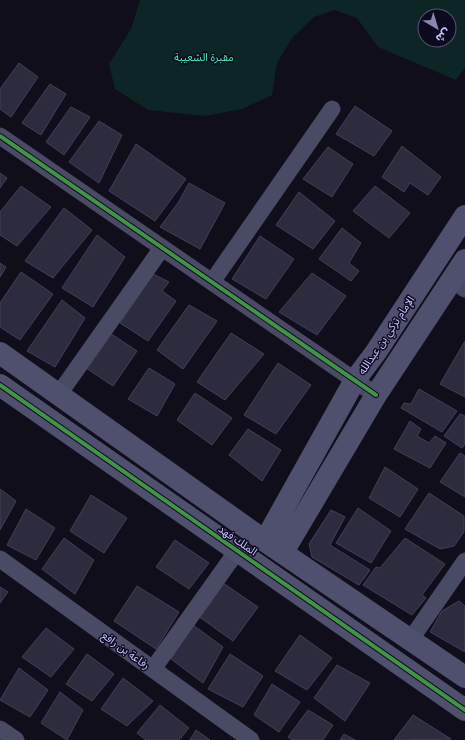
<svg xmlns="http://www.w3.org/2000/svg" width="465" height="740" font-family="'Public Sans','Noto Sans Arabic',sans-serif">
  <rect width="100%" height="100%" fill="#100e1a"/>
  <!-- green -->
  <path fill="#0d2524" fill-rule="evenodd" d="M 140,0 L 465,0 L 465,68 L 456,80 L 378,47 L 357,18 L 335,10 L 314,17 L 292,38 L 277,63 L 272,95 L 242,109 L 205,116 L 148,110 L 115,89 L 109,64 L 131,29 ZM 425,16 L 449,16 L 449,40 L 425,40 Z"/>
  <!-- building -->
  <path fill="#2d2b3e" stroke="#424059" d="M 19,63 L 38,77 L 11,117 L 0,109 L 0,89 Z
    M 50,84 L 66,94 L 41,135 L 22,123 Z
    M 355,106 L 392,131 L 374,156 L 336,134 Z
    M 71,107 L 90,117 L 64,155 L 46,142 Z
    M 99,121 L 122,135 L 99,183 L 69,162 Z
    M 136,144 L 186,179 L 155,221 L 109,191 Z
    M 402,146 L 441,177 L 428,195 L 410,183 L 404,192 L 382,177 Z
    M 328,147 L 353,164 L 332,197 L 303,179 Z
    M 0,173 L 7,178 L 0,188 Z
    M 189,183 L 225,203 L 200,249 L 160,227 L 178,203 Z
    M 21,186 L 51,207 L 17,246 L 0,235 L 0,212 Z
    M 375,186 L 410,213 L 389,238 L 353,211 Z
    M 299,192 L 335,221 L 313,249 L 276,225 Z
    M 64,208 L 92,230 L 53,278 L 25,261 Z
    M 342,228 L 361,243 L 349,263 L 359,271 L 351,281 L 319,259 Z
    M 97,235 L 125,257 L 93,307 L 62,288 Z
    M 260,236 L 294,259 L 266,299 L 232,279 Z
    M 0,263 L 6,267 L 0,277 Z
    M 21,272 L 53,294 L 20,340 L 0,327 L 0,303 Z
    M 312,273 L 346,296 L 317,335 L 279,312 Z
    M 153,274 L 169,282 L 162,291 L 176,301 L 148,341 L 120,323 Z
    M 62,300 L 85,318 L 55,367 L 27,351 Z
    M 189,305 L 217,321 L 183,369 L 157,350 Z
    M 110,333 L 137,351 L 113,386 L 86,368 Z
    M 231,333 L 264,354 L 225,400 L 197,382 Z
    M 465,341 L 465,397 L 440,384 Z
    M 278,363 L 311,385 L 276,434 L 244,415 Z
    M 149,368 L 175,384 L 157,416 L 128,399 Z
    M 419,389 L 457,411 L 442,432 L 401,408 L 404,403 L 411,404 Z
    M 195,393 L 232,418 L 212,445 L 177,420 Z
    M 460,414 L 465,416 L 465,444 L 462,448 L 444,436 Z
    M 410,421 L 421,429 L 417,436 L 429,443 L 435,436 L 446,443 L 430,468 L 394,449 Z
    M 248,429 L 281,450 L 262,481 L 229,455 Z
    M 460,453 L 465,456 L 465,497 L 440,482 Z
    M 385,467 L 418,489 L 400,517 L 369,498 Z
    M 0,489 L 16,501 L 0,530 Z
    M 429,493 L 464,516 L 464,532 L 454,546 L 440,549 L 405,529 Z
    M 91,495 L 127,518 L 104,553 L 70,531 Z
    M 358,508 L 391,531 L 371,563 L 336,543 Z
    M 26,509 L 55,528 L 36,560 L 7,545 Z
    M 331,510 L 345,517 L 330,545 L 370,570 L 359,585 L 312,557 L 309,544 Z
    M 64,538 L 94,560 L 75,594 L 42,569 Z
    M 405,538 L 445,564 L 422,595 L 426,598 L 412,615 L 363,585 L 376,567 L 380,568 Z
    M 175,540 L 209,563 L 189,589 L 156,567 Z
    M 223,583 L 258,607 L 233,641 L 198,616 Z
    M 137,586 L 179,612 L 156,649 L 114,621 Z
    M 0,587 L 8,592 L 0,603 Z
    M 459,601 L 465,606 L 465,652 L 430,632 L 442,611 Z
    M 193,625 L 223,647 L 203,683 L 171,659 Z
    M 46,628 L 74,649 L 51,677 L 22,657 Z
    M 300,635 L 332,658 L 307,690 L 275,671 Z
    M 87,654 L 114,674 L 92,701 L 66,684 Z
    M 230,654 L 263,676 L 243,707 L 208,689 Z
    M 337,665 L 370,683 L 345,721 L 314,698 Z
    M 19,668 L 48,690 L 30,717 L 0,700 Z
    M 123,678 L 153,701 L 127,726 L 101,709 Z
    M 272,684 L 300,702 L 279,732 L 254,715 Z
    M 60,692 L 83,710 L 67,740 L 41,723 Z
    M 160,705 L 189,728 L 179,740 L 146,740 L 137,733 Z
    M 308,710 L 333,725 L 323,740 L 293,740 L 288,737 Z
    M 413,715 L 451,739 L 394,740 Z
    M 196,730 L 210,740 L 190,740 Z
    M 344,734 L 355,740 L 340,740 Z"/>
  <g fill="none" stroke-linecap="round" stroke-linejoin="round">
    <!-- street -->
    <path stroke="#494a63" stroke-width="17" d="M 0,136 L 376,395
      M 452,280 L 465,289
      M 212,282 L 332,109
      M 59,394 L 162,248
      M 0,559 L 251,740
      M 411,639 L 465,561
      M 153,669 L 237,551
      M 0,729 L 16,740"/>
    <!-- secondary -->
    <path stroke="#4f4f6e" stroke-width="22" d="M 0,353 L 265,541 L 465,677
      M 0,385 L 465,710
      M 265,541 L 355,380 L 376,352 L 465,216
      M 283,552 L 376,395 L 465,260"/>
    <defs>
      <path id="cycleway" d="M 0,136 L 376,395
        M 0,385 L 465,710"/>
    </defs>
    <!-- cycleway casing -->
    <use href="#cycleway" stroke="#0c0a1e" stroke-width="6"/>
    <!-- cycleway -->
    <use href="#cycleway" stroke="#419447" stroke-width="4"/>
  </g>
  <g text-anchor="middle" stroke-width="3" stroke-linejoin="round" paint-order="stroke">
    <!-- park labels -->
    <g font-size="11" fill="#4ae8b6" stroke="#0c0a1e">
      <text x="204" y="61">مقبرة الشعيبة</text>
    </g>
    <!-- street labels -->
    <g font-size="11" fill="#cac7ff" stroke="#0c0a1e">
      <text transform="translate(386 335) rotate(-56)" y="4">الإمام تركي بن عبدالله</text>
      <text transform="translate(238 540) rotate(35)" y="4">الملك فهد</text>
      <text transform="translate(126 650) rotate(36)" y="4">رفاعة بن رافع</text>
    </g>
  </g>
  <!-- north arrow -->
  <g transform="translate(437 28) rotate(142)"><circle r="19" fill="#0c0a1e" stroke="#585678"/>
  <path d="M0-3L7 15L0 10L-7 15Z" fill="#8986af"/>
  <text y="-6" font-size="11" font-weight="bold" text-anchor="middle" fill="#cac7ff">ش</text>
  </g>
</svg>
